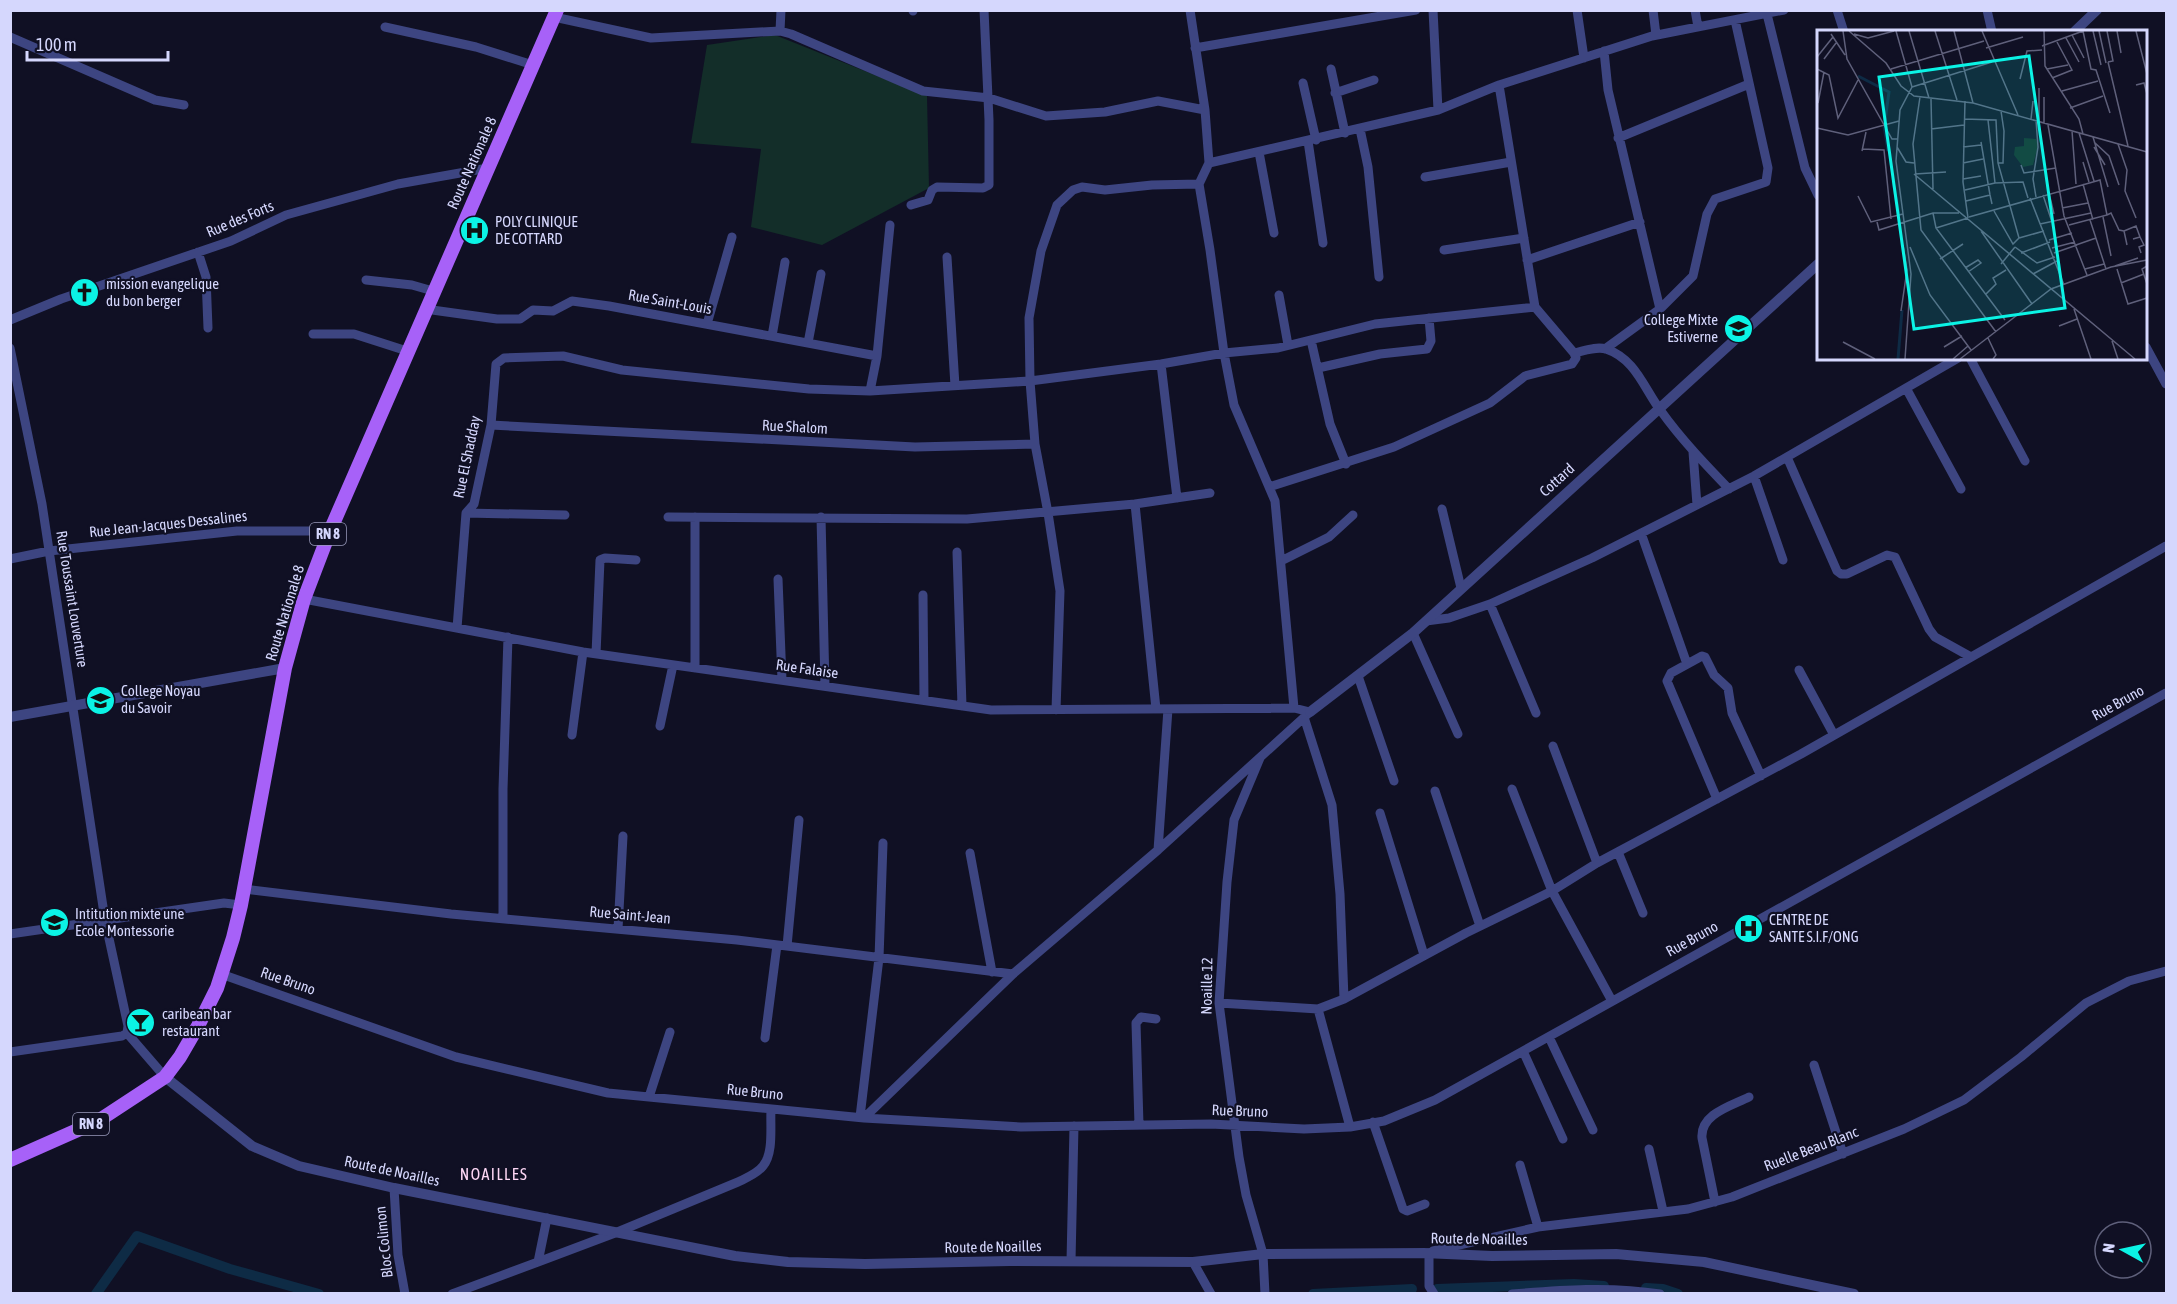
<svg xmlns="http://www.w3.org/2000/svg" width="2177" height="1304" font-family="'Asap Condensed',sans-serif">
  <rect width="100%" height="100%" fill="#101024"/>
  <!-- green -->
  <path fill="#132e29" d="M 775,35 L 927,96 L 929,188 L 822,245 L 751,227 L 761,149 L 691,143 L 707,45 Z"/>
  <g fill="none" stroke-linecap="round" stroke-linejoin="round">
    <!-- canal -->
    <path stroke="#0e2b45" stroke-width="10" d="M 1646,1288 L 1663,1289 L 1678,1294
      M 1437,1289 L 1574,1284 L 1604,1286
      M 96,1294 L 137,1236 L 230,1269 L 319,1294
      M 1313,1294 L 1412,1289"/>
    <!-- minor -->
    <path stroke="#3d4581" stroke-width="9" d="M 913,10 L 913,11
      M 1190,10 L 1205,110 L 1209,163 L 1199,184 L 1210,250 L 1224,353 L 1234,405 L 1275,501 L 1294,708
      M 1433,10 L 1438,110
      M 1577,10 L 1584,58
      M 1653,10 L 1656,35
      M 1695,10 L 1698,27
      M 1837,10 L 1844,32
      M 1987,10 L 1992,32
      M 1767,14 L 1805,168 L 1818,195
      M 554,17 L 651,38 L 780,31 L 791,34 L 923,91 L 989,98 L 1046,116 L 1105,112 L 1158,101 L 1205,110
      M 385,27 L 476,47 L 533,65
      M 780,31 L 781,10
      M 10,37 L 155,100 L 184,105
      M 1195,48 L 1416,10
      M 1604,51 L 1608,90 L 1660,309
      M 1331,69 L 1345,133
      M 1303,83 L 1316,140
      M 1335,93 L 1374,80
      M 1360,129 L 1368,167 L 1379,277
      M 1618,138 L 1749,84
      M 1308,141 L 1323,243
      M 1259,152 L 1274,233
      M 1209,163 L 1438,110 L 1499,85 L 1652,36 L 1784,10
      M 1425,177 L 1511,162
      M 911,205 L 928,200 L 932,190 L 937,187 L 983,188 L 989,185 L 989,120 L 984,10
      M 1444,250 L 1524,238
      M 198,252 L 206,277 L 208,328
      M 947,257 L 955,386
      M 1527,260 L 1640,222
      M 366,280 L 412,285 L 433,291
      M 1279,295 L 1288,345
      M 425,309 L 497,319 L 520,319 L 533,310 L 553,311 L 572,301 L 609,306 L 877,356 L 870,391
      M 10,320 L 61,299 L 231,241 L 286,215 L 398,184 L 488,168
      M 707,324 L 732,237
      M 313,334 L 354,334 L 407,351
      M 772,336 L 785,262
      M 1311,340 L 1330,424 L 1346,464
      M 808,343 L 821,274
      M 2146,347 L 2166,384
      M 10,348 L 42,504 L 105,920 L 128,1026 L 127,1033
      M 1605,349 L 1660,309 L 1693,276 L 1707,214 L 1715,199 L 1766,182 L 1768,168 L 1735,20
      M 1574,353 C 1584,351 1596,346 1606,349 C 1636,359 1644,389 1661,411 C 1681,439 1705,464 1729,489
      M 877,356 L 890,225
      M 1970,358 L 2025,461
      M 1161,364 L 1177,498
      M 1318,368 L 1380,354 L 1427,349 L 1431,341 L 1429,318
      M 1906,388 L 1961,489
      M 491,425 L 915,447 L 1035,444 L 1030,381 L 1029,318 L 1041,251 L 1057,205 L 1073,190 L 1082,187 L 1105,190 L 1152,185 L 1199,184
      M 1035,444 L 1048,513 L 1060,591 L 1056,710
      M 1693,452 L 1697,505
      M 1787,457 L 1837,571 L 1841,574 L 1847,574 L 1887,555 L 1895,557 L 1929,629 L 1935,637 L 1971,657
      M 1754,476 L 1783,560
      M 1269,487 L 1394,447 L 1490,403 L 1525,376 L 1572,364 L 1576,358 L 1574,353 L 1535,307
      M 1442,509 L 1461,588
      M 466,513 L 565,515
      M 668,517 L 967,519 L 1135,504
      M 695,517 L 695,668
      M 821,517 L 825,686
      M 1641,533 L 1687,664
      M 957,552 L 962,706
      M 10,559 L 49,551 L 237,531 L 330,531
      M 1281,561 L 1329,537 L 1353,515
      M 778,579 L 782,680
      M 923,595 L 924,700
      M 304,599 L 583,652 L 991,710 L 1294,708 L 1310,712
      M 1490,604 L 1536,713
      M 1426,621 L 1449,618 L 1490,604 L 1592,558 L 1754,476 L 1958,358
      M 457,628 L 466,513 L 474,504 L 491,425 L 496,364 L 504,358 L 563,356 L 622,370 L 809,389 L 870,391 L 1030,381 L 1161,364 L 1224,353 L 1278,348 L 1375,324 L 1535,307 L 1499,85
      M 1413,633 L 1458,734
      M 596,654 L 600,560 L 605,558 L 636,560
      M 1799,670 L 1834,735
      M 1358,676 L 1394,781
      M 1156,709 L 1135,504 L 1210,493
      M 1304,717 L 1332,805 L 1340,894 L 1344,999
      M 660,726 L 673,665
      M 572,735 L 583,652
      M 1553,746 L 1597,863
      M 1260,758 L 1234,820 L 1227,882 L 1219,1003 L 1239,1157 L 1246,1195 L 1263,1254 L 1265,1294
      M 1512,789 L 1552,891 L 1612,1001
      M 1435,791 L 1480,926
      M 1717,799 L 1667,681 L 1671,673 L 1702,656 L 1705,657 L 1714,675 L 1728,688 L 1732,713 L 1761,776
      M 1380,813 L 1424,955
      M 1158,850 L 1168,709
      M 1618,852 L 1643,913
      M 970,853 L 992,972
      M 244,889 L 451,914 L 737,940 L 1013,974
      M 503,918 L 503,789 L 508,637
      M 618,929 L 623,836
      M 10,934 L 224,903 L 241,905
      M 787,946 L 799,820
      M 221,974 L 456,1057 L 608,1093 L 864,1118 L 1021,1127 L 1211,1124 L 1304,1129 L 1350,1127 L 1384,1121 L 1435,1100 L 2166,693
      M 1219,1003 L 1318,1009 L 1344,999 L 1466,933 L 1552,891 L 1597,863 L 1801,754 L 2166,546
      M 1318,1009 L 1350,1127
      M 127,1033 L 165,1077
      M 1549,1037 L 1593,1130
      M 765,1038 L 777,945
      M 1523,1051 L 1563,1139
      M 10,1052 L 122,1036 L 127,1033
      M 1814,1065 L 1843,1154
      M 649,1097 L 670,1032
      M 860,1117 L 879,958 L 883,843
      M 864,1118 L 1013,974 L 1158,850 L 1310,712
      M 1373,1122 L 1403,1209 L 1407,1211 L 1425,1204
      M 1139,1125 L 1136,1023 L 1141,1017 L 1156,1019
      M 1649,1149 L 1663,1211
      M 1520,1165 L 1538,1227
      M 394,1188 L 398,1255 L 405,1294
      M 1715,1202 L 1702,1138 C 1700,1114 1731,1106 1749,1097
      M 1433,1251 L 1538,1227 L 1688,1209 L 1732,1197 L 1904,1129 L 1964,1100 L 2021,1057 L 2086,1003 L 2129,981 L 2166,971
      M 1429,1253 L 1429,1286 L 1434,1294
      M 1071,1261 L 1074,1126
      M 538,1262 L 615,1233 L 738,1182 C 746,1178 757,1174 763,1166 C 774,1153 770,1126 771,1109
      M 1193,1262 L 1211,1294
      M 452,1294 L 538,1262 L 547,1218
      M 1512,1294 C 1561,1290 1611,1286 1660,1294"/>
    <!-- tertiary -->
    <path stroke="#3d4581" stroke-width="10" d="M 2074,32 L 2097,10
      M 1310,712 L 1413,633 L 1818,264
      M 10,717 L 285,668
      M 165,1077 L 252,1146 L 299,1166 L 394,1188 L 735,1256 L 788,1262 L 865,1264 L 1010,1261 L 1193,1262 L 1263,1254 L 1424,1253 L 1492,1256 L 1616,1254 L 1704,1262 L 1854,1294"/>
    <!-- primary -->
    <path stroke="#a761f8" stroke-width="14" d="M 10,1160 L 98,1121 L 165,1077 L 180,1057 L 198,1026 L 217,988 L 233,938 L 241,905 L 285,668 L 304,599 L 330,531 L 557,10"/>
  </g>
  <!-- icons -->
  <defs>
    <symbol id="hospital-disc" viewBox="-11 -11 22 22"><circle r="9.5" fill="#0bf3e5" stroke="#101024"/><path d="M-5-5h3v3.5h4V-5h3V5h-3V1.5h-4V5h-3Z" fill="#111"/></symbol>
    <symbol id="church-disc" viewBox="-11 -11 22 22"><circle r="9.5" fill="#0bf3e5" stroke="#101024"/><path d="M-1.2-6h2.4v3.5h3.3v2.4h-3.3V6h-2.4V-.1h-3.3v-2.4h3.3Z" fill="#111"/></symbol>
    <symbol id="school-disc" viewBox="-11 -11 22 22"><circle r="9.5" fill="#0bf3e5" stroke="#101024"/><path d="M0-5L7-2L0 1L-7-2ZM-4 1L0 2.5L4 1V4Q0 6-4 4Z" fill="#111"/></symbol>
    <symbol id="bar-disc" viewBox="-11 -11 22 22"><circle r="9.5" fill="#0bf3e5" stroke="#101024"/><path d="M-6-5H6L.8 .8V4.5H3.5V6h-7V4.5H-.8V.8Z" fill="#111"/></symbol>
  </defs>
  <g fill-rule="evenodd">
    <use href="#hospital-disc" x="458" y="214" width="33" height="33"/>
    <use href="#church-disc" x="68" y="276" width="33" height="33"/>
    <use href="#school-disc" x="1722" y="312" width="33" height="33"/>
    <use href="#school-disc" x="84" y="684" width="33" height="33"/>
    <use href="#school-disc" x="38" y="906" width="33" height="33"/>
    <use href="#hospital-disc" x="1732" y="912" width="33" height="33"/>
    <use href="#bar-disc" x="124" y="1006" width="33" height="33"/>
  </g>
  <g text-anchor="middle" stroke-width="4.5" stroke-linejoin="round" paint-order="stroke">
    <!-- shield labels -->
    <g fill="#101024" stroke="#9a9bbc" stroke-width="1.5">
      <rect x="310" y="523" width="36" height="22" rx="4.5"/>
      <rect x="73" y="1113" width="36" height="22" rx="4.5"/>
    </g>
    <g font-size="14" font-weight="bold" fill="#d5d7fd">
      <text x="328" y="539">RN 8</text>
      <text x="91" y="1129">RN 8</text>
    </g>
    <!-- street labels -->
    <g font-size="15" fill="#d5d7fd" stroke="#101024">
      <text transform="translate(472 163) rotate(-66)" y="5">Route Nationale 8</text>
      <text transform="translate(240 219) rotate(-23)" y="5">Rue des Forts</text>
      <text transform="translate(670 302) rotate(10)" y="5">Rue Saint-Louis</text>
      <text transform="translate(795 427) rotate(3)" y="5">Rue Shalom</text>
      <text transform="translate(467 457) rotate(-78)" y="5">Rue El Shadday</text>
      <text transform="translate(1557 480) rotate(-42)" y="5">Cottard</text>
      <text transform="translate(168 524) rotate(-6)" y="5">Rue Jean-Jacques Dessalines</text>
      <text transform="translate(72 599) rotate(81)" y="5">Rue Toussaint Louverture</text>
      <text transform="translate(285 613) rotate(-73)" y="5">Route Nationale 8</text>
      <text transform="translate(807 669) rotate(8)" y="5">Rue Falaise</text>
      <text transform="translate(2118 703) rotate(-29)" y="5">Rue Bruno</text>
      <text transform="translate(630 915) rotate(5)" y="5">Rue Saint-Jean</text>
      <text transform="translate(1692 939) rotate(-29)" y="5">Rue Bruno</text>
      <text transform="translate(288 981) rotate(19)" y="5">Rue Bruno</text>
      <text transform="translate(1207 986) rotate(-89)" y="5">Noaille 12</text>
      <text transform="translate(755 1092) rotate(6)" y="5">Rue Bruno</text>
      <text transform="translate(1240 1111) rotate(2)" y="5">Rue Bruno</text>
      <text transform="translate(1811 1149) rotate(-21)" y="5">Ruelle Beau Blanc</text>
      <text transform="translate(392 1171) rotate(12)" y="5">Route de Noailles</text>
      <text transform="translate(1479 1239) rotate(1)" y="5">Route de Noailles</text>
      <text transform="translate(384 1242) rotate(-96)" y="5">Bloc Colimon</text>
      <text transform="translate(993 1247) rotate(-1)" y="5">Route de Noailles</text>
    </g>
    <!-- poi labels -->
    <g font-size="15" fill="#d5d7fd" stroke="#101024" text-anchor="start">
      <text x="495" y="227">POLY CLINIQUE<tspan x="495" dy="17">DE COTTARD</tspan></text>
      <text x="106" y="289">mission evangelique<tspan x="106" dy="17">du bon berger</tspan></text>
      <text x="1718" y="325" text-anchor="end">College Mixte<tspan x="1718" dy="17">Estiverne</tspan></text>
      <text x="121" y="696">College Noyau<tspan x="121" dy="17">du Savoir</tspan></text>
      <text x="75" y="919">Intitution mixte une<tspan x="75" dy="17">Ecole Montessorie</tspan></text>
      <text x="1769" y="925">CENTRE DE<tspan x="1769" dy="17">SANTE S.I.F/ONG</tspan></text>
      <text x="162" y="1019">caribean bar<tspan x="162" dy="17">restaurant</tspan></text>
    </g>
    <!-- neighbourhood labels -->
    <g font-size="16" letter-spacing="1.5" fill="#fdd7f5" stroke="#101024">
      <text x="494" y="1180">NOAILLES</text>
    </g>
  </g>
  <!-- overview -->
  <g transform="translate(1817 30)">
    <rect width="330" height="330" fill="#101024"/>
    <path d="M 207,108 L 219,109 L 221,116 L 216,135 L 206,137 L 197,125 L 198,117 L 207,116 Z" fill="#132e29"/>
    <path fill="none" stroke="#0e2b45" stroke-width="3" d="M 41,46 L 72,62 L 68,91M 67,96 L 71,121M 76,151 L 82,185M 81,329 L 85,280"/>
    <path fill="none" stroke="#5f607b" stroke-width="1.5" d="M 26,1 L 30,29 L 75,109 L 80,109M 32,1 L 69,33 L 84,56 L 97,66 L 156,73 L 330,122M 79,1 L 95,57M 92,1 L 112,68M 118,1 L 140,70M 137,1 L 156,73M 165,1 L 201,85M 227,1 L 228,36 L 262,89 L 266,104M 266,1 L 274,39 L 279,40 L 293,83M 276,1 L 284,35M 282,1 L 289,33M 290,1 L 296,31 L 291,32M 300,1 L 304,23M 319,1 L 330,44M 14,4 L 28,25M 37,4 L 51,8 L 77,1M 255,5 L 267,28M 249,8 L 262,32M 225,16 L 266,1M 169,18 L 206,7M 0,27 L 16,7M 7,29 L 19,13M 291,32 L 311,116M 0,39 L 12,45 L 21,88 L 41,50M 74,39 L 167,11M 230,39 L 251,35M 235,48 L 255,40 L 240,12M 203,49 L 210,21 L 225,20M 319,55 L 327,53 L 330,64M 95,57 L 175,32M 245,61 L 281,51M 103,67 L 96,114 L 104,200 L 179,302M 114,69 L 116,159M 148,71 L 146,152 L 151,188M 1,73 L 7,42M 253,78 L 286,66M 147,89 L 179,90 L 181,133 L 202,208 L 227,201M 214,89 L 216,71M 171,90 L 178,153 L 206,152 L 211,168M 222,91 L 222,58M 227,93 L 227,67M 231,95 L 247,186 L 270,245M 0,98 L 31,105 L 82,91M 114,99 L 147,95M 255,101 L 259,154M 262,103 L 277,151M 276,107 L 291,157M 164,112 L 173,165M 277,112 L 292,126 L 302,155M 301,114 L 310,140 L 308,161 L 319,188M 80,117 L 89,132 L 97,133M 146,117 L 164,115M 277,117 L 288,135M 46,119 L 67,120 L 74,189M 45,121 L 49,102M 266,132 L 272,152M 146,133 L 166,129M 181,133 L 186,133 L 187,101 L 184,81M 204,135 L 207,143 L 239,138M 97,144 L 318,329M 98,144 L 129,142M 146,149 L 164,146M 266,154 L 276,190M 148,160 L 178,153M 232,163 L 237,184M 226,165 L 235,192M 41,166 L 54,192 L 86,184M 219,167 L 216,149 L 221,117 L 219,90M 213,168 L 247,255M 149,171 L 173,165 L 175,174M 245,178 L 271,173M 177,181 L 196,214 L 202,208M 116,183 L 119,198 L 188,290M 290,185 L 294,183 L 302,200 L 307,201M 152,187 L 283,150 L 290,185 L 252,195M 286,187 L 294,226M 273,190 L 289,239M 60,192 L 62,200 L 116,183 L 142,183M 223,194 L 274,183M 119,198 L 151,188M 164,201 L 215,274M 323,207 L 327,215 L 322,217 L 324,223M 232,210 L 255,203M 259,215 L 279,208M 310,215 L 307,201 L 319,196 L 323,207 L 316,209M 93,217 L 113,265 L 154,320M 198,217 L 220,233 L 238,227M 235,218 L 258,212M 204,223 L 233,212M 237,223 L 260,215M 123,229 L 146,214M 184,234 L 198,217M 298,236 L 321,228M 330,236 L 325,239 L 330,254M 148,238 L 161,230 L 164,233 L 151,242M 268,239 L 287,234M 300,239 L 311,274 L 330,268M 216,244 L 240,231M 304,253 L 327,244M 169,264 L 179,254 L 176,248 L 189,240M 257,279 L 274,329M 84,281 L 90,240 L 86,215M 242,296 L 260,289M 171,308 L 179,325 L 176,329M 295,311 L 301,329M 26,312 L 58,329M 127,317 L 145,306M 88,329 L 94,244 L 79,131 L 83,80 L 95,57M 136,329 L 151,316M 143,329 L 234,259 L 294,237 L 330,230"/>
    <path fill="#0bf3e5" fill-opacity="0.15" stroke="#0bf3e5" stroke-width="3" d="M 212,26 L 248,278 L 97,299 L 62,47 Z"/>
    <rect width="330" height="330" fill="none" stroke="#d5d7fd" stroke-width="3"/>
  </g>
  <!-- border -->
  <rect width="2177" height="1304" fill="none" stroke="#d5d7fd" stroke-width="24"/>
  <!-- north arrow -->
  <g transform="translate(2123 1250) rotate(278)"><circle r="28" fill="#101024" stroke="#5f607b" stroke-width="1.5"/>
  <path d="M0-4.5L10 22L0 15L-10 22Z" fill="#0bf3e5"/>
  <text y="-9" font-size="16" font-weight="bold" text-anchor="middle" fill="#d5d7fd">N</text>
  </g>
  <!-- scale -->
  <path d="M27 51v9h141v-9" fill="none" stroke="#d5d7fd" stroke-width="3"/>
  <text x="36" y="51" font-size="18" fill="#d5d7fd" stroke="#101024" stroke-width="4.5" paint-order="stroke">100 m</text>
</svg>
